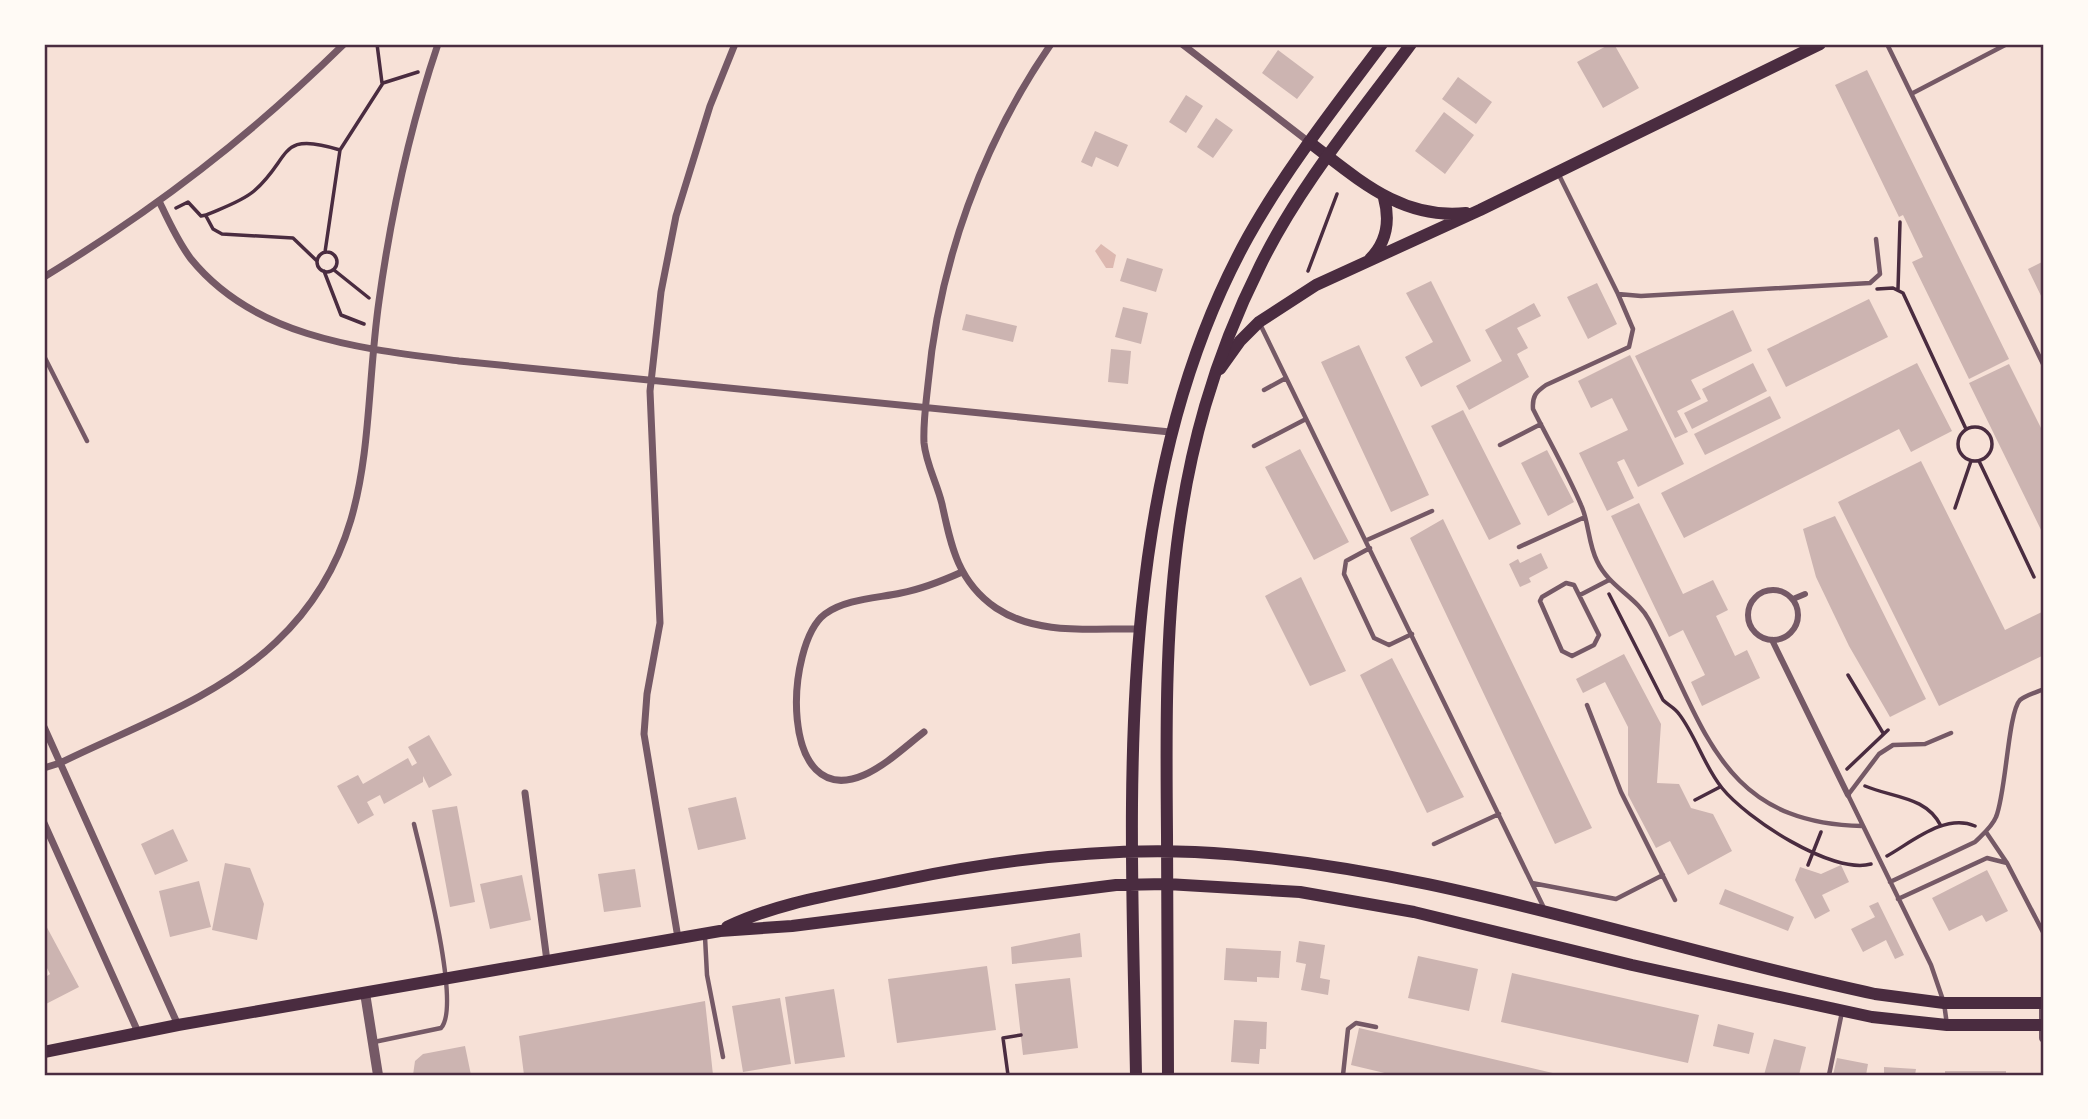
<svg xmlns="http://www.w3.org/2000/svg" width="2088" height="1119" font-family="Poppins,sans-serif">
  <rect width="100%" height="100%" fill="#f7e1d7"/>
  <!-- water -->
  <path fill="#dcb8b0" d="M 1101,244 L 1116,255 L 1113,268 L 1106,268 L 1095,251 Z"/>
  <!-- building -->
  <path fill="#ccb4b1" d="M 1610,44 L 1614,44 L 1639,88 L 1603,108 L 1577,62 Z
    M 1278,50 L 1314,77 L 1297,99 L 1262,73 Z
    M 1867,70 L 2009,359 L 1969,379 L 1912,262 L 1923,257 L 1903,215 L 1899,217 L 1835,85 Z
    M 1458,77 L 1492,102 L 1476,124 L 1442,99 Z
    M 1186,95 L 1203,106 L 1186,133 L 1169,122 Z
    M 1444,112 L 1474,135 L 1445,174 L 1415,151 Z
    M 1216,118 L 1233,130 L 1213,158 L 1197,147 Z
    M 1095,131 L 1128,145 L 1118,167 L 1096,157 L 1092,167 L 1081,162 Z
    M 1127,258 L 1163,269 L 1156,292 L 1120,281 Z
    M 2044,261 L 2044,302 L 2028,269 Z
    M 1431,281 L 1471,361 L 1421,387 L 1405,357 L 1433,342 L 1406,293 Z
    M 1597,283 L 1617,324 L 1588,339 L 1567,297 Z
    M 1869,299 L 1888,337 L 1786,387 L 1767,349 Z
    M 1534,303 L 1541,316 L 1517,328 L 1528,348 L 1517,354 L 1529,377 L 1469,410 L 1456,386 L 1502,361 L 1485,330 Z
    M 1123,307 L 1148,313 L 1141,344 L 1115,337 Z
    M 1733,310 L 1752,351 L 1691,380 L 1701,399 L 1677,411 L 1688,432 L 1675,438 L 1635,356 Z
    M 966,314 L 1017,326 L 1013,342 L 962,330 Z
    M 1359,345 L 1429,495 L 1391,512 L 1321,362 Z
    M 1111,349 L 1131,351 L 1128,384 L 1108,382 Z
    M 1630,355 L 1684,464 L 1638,487 L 1624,459 L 1617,462 L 1634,498 L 1607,511 L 1579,453 L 1628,430 L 1612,398 L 1591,408 L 1578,381 Z
    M 1753,363 L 1767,391 L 1692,429 L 1684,413 L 1708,401 L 1702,389 Z
    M 1917,363 L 1952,431 L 1911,452 L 1899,429 L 1684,538 L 1661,493 Z
    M 2009,364 L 2044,434 L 2044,536 L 1969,383 Z
    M 1770,396 L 1781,418 L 1705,455 L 1694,434 Z
    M 1463,410 L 1521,524 L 1489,540 L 1431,426 Z
    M 1300,449 L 1349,542 L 1314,560 L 1265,467 Z
    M 1547,450 L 1574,502 L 1548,516 L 1521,463 Z
    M 1921,461 L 2005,630 L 2044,611 L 2044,655 L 1939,706 L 1838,502 Z
    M 1639,503 L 1683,594 L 1713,580 L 1728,610 L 1716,616 L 1735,656 L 1747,650 L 1760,678 L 1702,706 L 1691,682 L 1705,675 L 1683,630 L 1669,637 L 1611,516 Z
    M 1835,516 L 1926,699 L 1890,717 L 1849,646 L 1816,577 L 1803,529 Z
    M 1443,519 L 1592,828 L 1555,844 L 1410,538 Z
    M 1541,553 L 1548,568 L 1529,578 L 1531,582 L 1520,587 L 1509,564 L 1518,559 L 1520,563 Z
    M 1301,577 L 1346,671 L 1310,686 L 1265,596 Z
    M 1624,654 L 1661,724 L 1657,783 L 1679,784 L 1691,808 L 1713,814 L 1732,851 L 1688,875 L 1670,841 L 1656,848 L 1628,795 L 1628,727 L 1605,682 L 1583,693 L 1576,679 Z
    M 1392,658 L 1464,797 L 1427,813 L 1360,675 Z
    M 429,735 L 452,775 L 429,788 L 423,776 L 423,782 L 384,804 L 380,795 L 367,802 L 374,815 L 358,824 L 337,786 L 358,775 L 363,784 L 408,758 L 412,766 L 417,763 L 408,747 Z
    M 736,797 L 746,839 L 698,850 L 688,808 Z
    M 457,806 L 475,902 L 450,907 L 432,810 Z
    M 173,829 L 188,861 L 155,875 L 141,844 Z
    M 225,863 L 250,868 L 264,904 L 257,940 L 212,930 Z
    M 1841,865 L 1849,882 L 1822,895 L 1830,911 L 1815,919 L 1795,880 L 1800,867 L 1821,874 Z
    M 635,869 L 641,907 L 604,912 L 598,874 Z
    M 1987,870 L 2008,911 L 1986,922 L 1982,915 L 1949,931 L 1932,898 Z
    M 522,875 L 531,920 L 490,929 L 480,884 Z
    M 199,881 L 211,927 L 170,937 L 159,891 Z
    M 1725,889 L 1794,917 L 1788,931 L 1719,904 Z
    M 1878,902 L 1904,955 L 1895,959 L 1886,940 L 1863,952 L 1851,929 L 1875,917 L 1869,906 Z
    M 44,922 L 79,987 L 44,1005 L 44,978 L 50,974 L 44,962 Z
    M 1080,933 L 1082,957 L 1012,964 L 1011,947 Z
    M 1299,941 L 1325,945 L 1320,978 L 1330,980 L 1328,995 L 1301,990 L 1306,964 L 1296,962 Z
    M 1226,948 L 1281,951 L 1279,978 L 1257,977 L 1257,982 L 1224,980 Z
    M 1418,956 L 1478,969 L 1469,1011 L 1408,998 Z
    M 987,966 L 996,1030 L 897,1043 L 888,979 Z
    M 1512,973 L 1699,1015 L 1688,1063 L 1501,1022 Z
    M 1070,978 L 1078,1048 L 1023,1055 L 1015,984 Z
    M 834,989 L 845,1057 L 795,1064 L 785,997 Z
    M 780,998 L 791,1064 L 743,1072 L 732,1006 Z
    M 705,1001 L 713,1075 L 524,1075 L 519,1036 Z
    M 1234,1020 L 1267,1022 L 1266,1049 L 1260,1049 L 1259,1064 L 1231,1062 Z
    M 1718,1024 L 1754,1033 L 1749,1054 L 1713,1046 Z
    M 1359,1028 L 1557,1074 L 1556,1075 L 1393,1075 L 1351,1065 Z
    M 1774,1039 L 1806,1047 L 1799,1075 L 1764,1075 Z
    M 465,1046 L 471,1075 L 413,1075 L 415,1061 L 423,1054 Z
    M 1837,1058 L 1868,1064 L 1866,1075 L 1833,1075 Z
    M 1884,1067 L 1916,1069 L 1915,1075 L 1884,1075 Z
    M 1945,1071 L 2006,1071 L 2006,1075 L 1945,1075 Z"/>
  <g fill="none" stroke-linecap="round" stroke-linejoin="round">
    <!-- path -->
    <path stroke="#4a2c40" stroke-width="3.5" d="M 377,44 L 382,83
      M 176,208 L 188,202 L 201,216 L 206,215 C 222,208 241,202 254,191 C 292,158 277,130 340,150
      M 206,216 L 213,229 L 222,234 L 293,238 L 317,261
      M 325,252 L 340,150 L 383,83 L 418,72
      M317 262a10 10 0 1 1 20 0a10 10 0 1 1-20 0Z
      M 334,270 L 369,298
      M 324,271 L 341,315 L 364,324
      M 1308,271 L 1337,194
      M 1877,289 L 1893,288 L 1903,293 L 1966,429
      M 1898,289 L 1900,222
      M1958 444a17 17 0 1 1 34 0a17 17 0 1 1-34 0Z
      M 1979,461 L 2034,577
      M 1955,508 L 1971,461
      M 1609,594 L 1663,700 C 1668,705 1675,708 1679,714 C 1696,736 1704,766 1722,788 C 1746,818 1832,875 1871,864
      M 1848,675 L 1883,733
      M 1847,769 L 1888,730
      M 1865,786 C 1893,798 1926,796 1941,826
      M 1695,800 L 1720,787
      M 1887,856 C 1912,842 1945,813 1975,826
      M 1808,865 L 1821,832
      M 1008,1075 L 1003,1038 L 1021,1035"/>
    <!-- service -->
    <path stroke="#755966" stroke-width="4.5" d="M 1887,44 L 2044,366
      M 1913,93 L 2007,44
      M 1558,173 L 1618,294 L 1641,296 L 1870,283 L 1880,274 L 1876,239
      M 1618,294 L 1633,329 L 1629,347 L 1546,385 C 1536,392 1532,396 1533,409 C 1549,441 1567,472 1581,505 C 1589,522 1588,543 1597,561 C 1609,587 1637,597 1649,620 C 1705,725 1719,823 1862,826
      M 1260,324 L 1544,908
      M 44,356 L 87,441
      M 1264,390 L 1286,378
      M 1500,445 L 1541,424
      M 1254,446 L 1306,419
      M 1367,540 L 1432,511
      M 1519,547 L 1585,517
      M 1370,548 L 1346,561 L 1344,574 L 1374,638 L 1389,645 L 1412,634
      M 1566,583 L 1574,585 L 1599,635 L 1594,645 L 1572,656 L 1562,651 L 1540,601 L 1542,597 Z
      M 1580,595 L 1609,580
      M 1587,705 L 1621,792 L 1675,900
      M 1986,832 L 2007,863 L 2044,934
      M 1434,844 L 1499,814
      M 1890,882 L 1975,842 C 1982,835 1992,827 1996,817 C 2006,794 2008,712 2020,700 C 2026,695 2037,692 2044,689
      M 1532,883 L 1616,899 L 1663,875
      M 1898,899 L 1987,858 L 2007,863
      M 705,937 L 707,975 L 723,1057
      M 1947,1025 L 1944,1003 L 1931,965 L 1848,795 L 1879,754 L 1893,745 L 1925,744 L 1951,733
      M 374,1042 L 441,1028 C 462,1006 422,858 414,824
      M 1343,1075 L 1348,1029 L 1356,1023 L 1376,1027
      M 1829,1075 L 1842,1012"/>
    <!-- pedestrian -->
    <path stroke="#755966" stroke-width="6" d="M1748 615a25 25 0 1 1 50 0a25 25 0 1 1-50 0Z
      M 1793,599 L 1805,594
      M 1772,640 L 1848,795"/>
    <!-- minor -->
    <path stroke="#755966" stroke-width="7" d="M 1051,44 C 982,144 939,263 928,384 C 926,403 923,423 924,443 C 926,464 937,483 942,504 C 951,546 958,582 996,608 C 1038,636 1093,628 1141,629
      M 1182,44 L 1309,142
      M 160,203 C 169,222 178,242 191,259 C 256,339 364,349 459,361 L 1170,432
      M 44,277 C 157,208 249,137 344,44
      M 44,727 L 178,1025
      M 924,732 C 906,746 885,766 864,775 C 778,812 785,644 825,614 C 845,599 878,598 901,593 C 922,589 942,581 962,572
      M 44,768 L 60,763 C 133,727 216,699 276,642 C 380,544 361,427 379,301 C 391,214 410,127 438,44
      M 525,793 L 547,961
      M 44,823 L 138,1032
      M 678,938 L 644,734 L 647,694 L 660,623 L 650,391 L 661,292 L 676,216 L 710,106 L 735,44"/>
    <!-- tertiary -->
    <path stroke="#755966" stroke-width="10" d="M 365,993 L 378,1075
      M 2044,1003 L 2044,1038"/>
    <!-- secondary -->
    <path stroke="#4a2c40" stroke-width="12" d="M 1309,142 C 1358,179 1401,220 1466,213
      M 1370,259 C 1387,242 1390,220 1384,198
      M 1220,369 L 1240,341 L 1259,322 L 1316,285 L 1480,210 L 1820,44"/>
    <!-- primary -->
    <path stroke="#4a2c40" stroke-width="12" d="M 727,927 C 781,901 844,893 903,880 C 999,860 1097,848 1195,852 C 1427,864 1650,946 1875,994 L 1944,1003 L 2044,1003
      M 44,1052 L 178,1025 L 720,931 L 792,926 L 1116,885 L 1167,884 L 1300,892 L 1414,912 L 1632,965 L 1872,1017 L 1947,1025 L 2044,1025
      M 1136,1075 C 1131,799 1110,487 1248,237 C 1286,169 1335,107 1382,44
      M 1168,1075 C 1167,995 1168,914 1167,834 C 1165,627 1165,456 1260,266 C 1299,186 1358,116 1411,44"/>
  </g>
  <!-- border -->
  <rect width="2088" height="1119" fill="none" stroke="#fffaf5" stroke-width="91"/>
  <rect x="46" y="46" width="1996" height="1028" fill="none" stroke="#4a2c40" stroke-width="2.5"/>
</svg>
